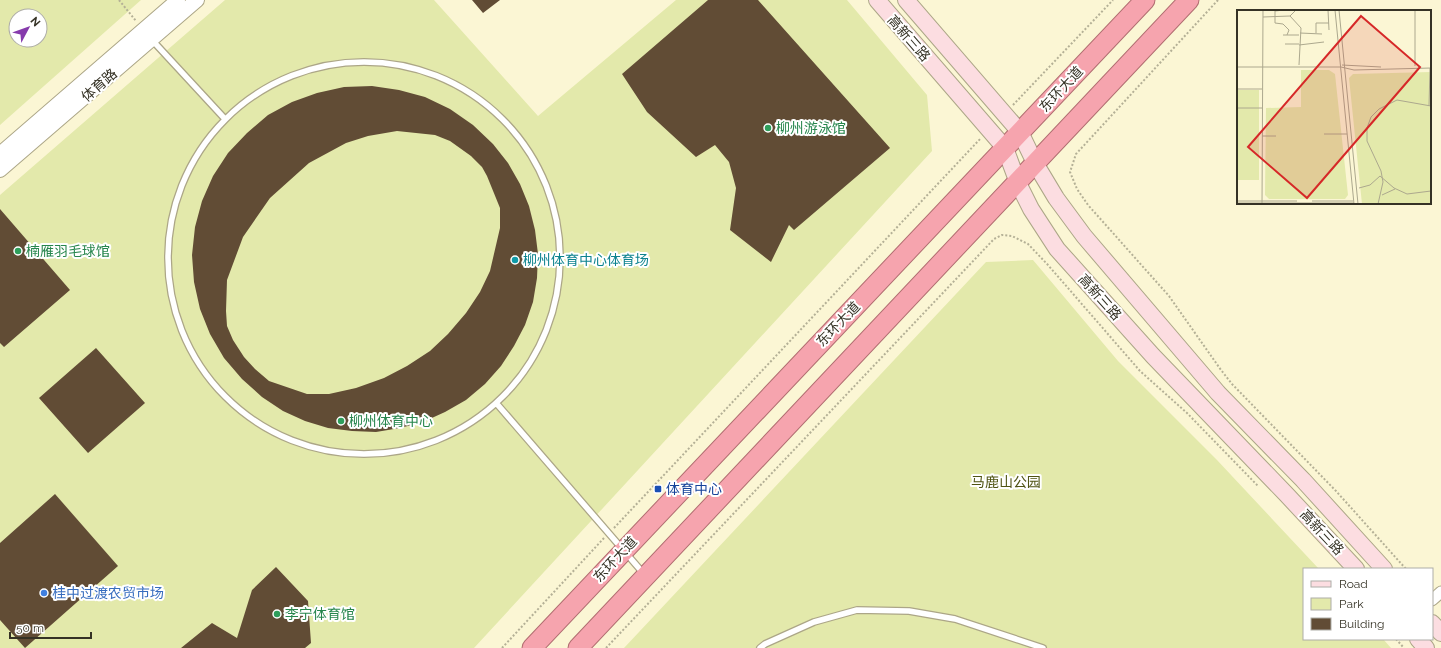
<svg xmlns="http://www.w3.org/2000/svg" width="1441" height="648" font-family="Raleway,'Noto Sans SC',sans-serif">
  <rect width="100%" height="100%" fill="#fbf6d4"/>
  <!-- green -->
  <path fill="#e3e9ab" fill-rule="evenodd" d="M 0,0 L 141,0 L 0,125 ZM 16,16 L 40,16 L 40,40 L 16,40 Z
    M 225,0 L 434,0 L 538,116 L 676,0 L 847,0 L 927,95 L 932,151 L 474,648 L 0,648 L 0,195 Z
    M 1033,260 L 1118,361 L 1217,460 L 1319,569 L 1304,569 L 1304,639 L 1383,639 L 1391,648 L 624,648 L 986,262 Z"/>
  <!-- building -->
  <path fill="#614c35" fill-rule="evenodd" d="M 472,0 L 500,0 L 483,13 Z
    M 708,0 L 758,0 L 890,148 L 794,230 L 789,225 L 771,262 L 730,230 L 736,188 L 729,162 L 715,145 L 696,157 L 647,112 L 622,74 Z
    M 372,86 L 399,90 L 425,97 L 450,109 L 473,125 L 493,144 L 508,163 L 520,184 L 529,206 L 535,230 L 538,254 L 537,278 L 533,302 L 525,325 L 514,346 L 501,366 L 485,384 L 466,400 L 445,412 L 423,422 L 400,428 L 376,432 L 352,431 L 328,428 L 305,421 L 283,411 L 262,397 L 242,379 L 224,358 L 210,334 L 200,309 L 194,282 L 192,255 L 195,227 L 202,201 L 213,176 L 228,153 L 247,133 L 268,115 L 292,102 L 317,93 L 344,87 ZM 397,131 L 435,135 L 450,141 L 471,156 L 482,167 L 487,176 L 500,208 L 500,228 L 490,271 L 480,292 L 466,313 L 448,334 L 430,351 L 407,366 L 384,378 L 356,388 L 329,394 L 307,394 L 269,381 L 255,369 L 244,357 L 233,340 L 227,326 L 226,311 L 227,280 L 243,237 L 270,198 L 309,163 L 346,143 L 368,136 Z
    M 0,209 L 70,290 L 4,347 L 0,343 Z
    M 96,348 L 145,403 L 88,453 L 39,398 Z
    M 55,494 L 118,566 L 25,648 L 0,620 L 0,543 Z
    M 276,567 L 308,601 L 311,643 L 305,648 L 181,648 L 212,623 L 237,638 L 252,590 Z"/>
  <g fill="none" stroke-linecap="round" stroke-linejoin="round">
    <defs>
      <path id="service" d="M 152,40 L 225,119
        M168 258a196 196 0 1 1 392 0a196 196 0 1 1-392 0Z
        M 497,404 L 644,574
        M 760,648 L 765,644 L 814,622 L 857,610 L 909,611 L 955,619 L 1043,648"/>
      <path id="minor" d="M 1432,600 L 1441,592"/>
      <path id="tertiary" d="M 0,154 L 178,0
        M 0,170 L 197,0"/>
      <path id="secondary" d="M 877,0 L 1005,148 L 1018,183 L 1031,209 L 1057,249 L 1153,356 L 1286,494 L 1356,569
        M 906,0 L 1020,132 L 1035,163 L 1056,198 L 1084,236 L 1218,393 L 1303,480 L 1384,569
        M 1432,623 L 1441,633
        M 1418,639 L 1426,648"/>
      <path id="trunk" d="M 532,648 L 1145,0
        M 578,648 L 1189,0"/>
    </defs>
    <!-- service casing -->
    <use href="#service" stroke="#aca687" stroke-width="8"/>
    <!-- minor casing -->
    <use href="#minor" stroke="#aca687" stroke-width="13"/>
    <!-- tertiary casing -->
    <use href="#tertiary" stroke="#aca687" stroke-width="16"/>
    <!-- secondary casing -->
    <use href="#secondary" stroke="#aca687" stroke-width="18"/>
    <!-- trunk casing -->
    <use href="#trunk" stroke="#b16e71" stroke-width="21"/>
    <!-- path -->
    <path stroke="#b4b096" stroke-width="2" stroke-dasharray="2 2" stroke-linecap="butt" d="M 119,0 L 136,21
      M 1218,0 L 1076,154 L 1070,172 L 1077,189 L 1088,205 L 1169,296 L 1221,370 L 1232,384 L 1336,491 L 1406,569
      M 1013,105 L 1113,0
      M 614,528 L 981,138
      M 1396,639 L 1404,648
      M 502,648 L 604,538
      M 606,648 L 994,239 L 1002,235 L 1012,236 L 1028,244 L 1048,265 L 1140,371 L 1187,413 L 1258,486"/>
    <!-- service -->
    <use href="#service" stroke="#fff" stroke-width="5.5"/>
    <!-- minor -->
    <use href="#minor" stroke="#fff" stroke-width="11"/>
    <!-- tertiary -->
    <use href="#tertiary" stroke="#fff" stroke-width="14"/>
    <!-- secondary -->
    <use href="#secondary" stroke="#fcdde1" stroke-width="16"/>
    <!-- trunk -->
    <use href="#trunk" stroke="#f6a4ae" stroke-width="19"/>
  </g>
  <!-- markers -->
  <g fill="#2e9e5b" stroke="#fff" stroke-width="1.5">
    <circle cx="768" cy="128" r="4"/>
    <circle cx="18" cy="251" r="4"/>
    <circle cx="341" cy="421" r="4"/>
    <circle cx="277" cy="614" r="4"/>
  </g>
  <circle fill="#0f9aa8" stroke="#fff" stroke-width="1.5" cx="515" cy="260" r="4"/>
  <rect fill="#1a4fb4" stroke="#fff" stroke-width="1.5" x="654" y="485" width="8" height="8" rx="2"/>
  <circle fill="#3f7fe0" stroke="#fff" stroke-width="1.5" cx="44" cy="593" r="4"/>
  <g text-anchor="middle" stroke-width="4" stroke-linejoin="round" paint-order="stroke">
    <!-- street labels -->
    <g font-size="14" fill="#353225" stroke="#fff">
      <text transform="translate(909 38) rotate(49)" y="5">高新三路</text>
      <text transform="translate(99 85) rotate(-41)" y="5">体育路</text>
      <text transform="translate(1061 89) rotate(-47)" y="5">东环大道</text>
      <text transform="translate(1100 297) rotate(48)" y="5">高新三路</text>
      <text transform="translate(838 324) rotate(-46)" y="5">东环大道</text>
      <text transform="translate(1322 532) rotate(47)" y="5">高新三路</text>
      <text transform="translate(615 559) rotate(-47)" y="5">东环大道</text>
    </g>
    <!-- leisure labels -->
    <g font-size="14" fill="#27864d" stroke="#fff" text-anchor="start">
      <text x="776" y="133">柳州游泳馆</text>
      <text x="26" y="256">楠雁羽毛球馆</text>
      <text x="349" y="426">柳州体育中心</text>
      <text x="285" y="619">李宁体育馆</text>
    </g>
    <!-- culture labels -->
    <g font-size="14" fill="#0d838f" stroke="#fff" text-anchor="start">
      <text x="523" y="265">柳州体育中心体育场</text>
    </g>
    <!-- park labels -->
    <g font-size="14" fill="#505414" stroke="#fff">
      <text x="1006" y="487">马鹿山公园</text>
    </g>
    <!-- transit labels -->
    <g font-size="14" fill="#164399" stroke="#fff" text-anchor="start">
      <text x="666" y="494">体育中心</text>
    </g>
    <!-- shop labels -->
    <g font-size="14" fill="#366cbe" stroke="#fff" text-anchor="start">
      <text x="52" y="598">桂中过渡农贸市场</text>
    </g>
  </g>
  <!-- overview -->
  <g transform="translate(1237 10)">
    <rect width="194" height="194" fill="#fbf6d4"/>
    <path d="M 64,60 L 92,60 L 98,64 L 111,185 L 108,189 L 32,189 L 28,185 L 29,98 L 64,97 ZM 194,62 L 194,194 L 125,194 L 112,68 L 116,64 ZM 0,80 L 22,80 L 22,170 L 0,170 Z" fill="#e3e9ab"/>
    <path fill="none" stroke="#aca88e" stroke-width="1" d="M 47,0 L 38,1 L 38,13 L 46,14 L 52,20 L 50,25M 91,0 L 92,20M 98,0 L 117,194M 102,0 L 121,194M 178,0 L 178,56M 53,6 L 64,18 L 62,55M 26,7 L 53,6 L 59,0M 63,23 L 85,24M 79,23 L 79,13 L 92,13M 46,25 L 62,25M 48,34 L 62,34M 62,35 L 87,32M 105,55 L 144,57M 0,57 L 104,57 L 117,60 L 194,58M 0,79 L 25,79M 192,96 L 193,58M 0,98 L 25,98M 87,124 L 110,124M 25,126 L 39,126M 122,178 L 133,175 L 143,166 L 157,178 L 170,184 L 194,181M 145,185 L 158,179M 0,191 L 60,191M 75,191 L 116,191M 0,193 L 117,193M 25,194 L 26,0M 141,194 L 146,172 L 144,161 L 130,131 L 130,118 L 134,107 L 142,99 L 160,90 L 194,96"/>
    <path fill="#d62828" fill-opacity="0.15" stroke="#d62828" stroke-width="2" d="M 124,6 L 183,57 L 70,188 L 11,137 Z"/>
    <rect width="194" height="194" fill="none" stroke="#353225" stroke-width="2"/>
  </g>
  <!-- legend -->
  <rect x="1303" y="568" width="130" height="72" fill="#ffffff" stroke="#aeada8"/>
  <rect x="1311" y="581" width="20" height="6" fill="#fcdde1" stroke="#aeada8"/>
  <text x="1339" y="588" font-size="12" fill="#353225">Road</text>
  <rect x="1311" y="598" width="20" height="12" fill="#e3e9ab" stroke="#aeada8"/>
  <text x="1339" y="608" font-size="12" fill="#353225">Park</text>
  <rect x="1311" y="618" width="20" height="12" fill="#614c35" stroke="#aeada8"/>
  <text x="1339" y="628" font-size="12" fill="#353225">Building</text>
  <!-- north arrow -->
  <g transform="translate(28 28) rotate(49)"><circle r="19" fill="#ffffff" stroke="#aeada8"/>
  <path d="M0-3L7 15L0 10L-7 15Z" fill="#863bac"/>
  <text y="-6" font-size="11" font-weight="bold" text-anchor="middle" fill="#353225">N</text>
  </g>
  <!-- scale -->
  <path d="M10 632v6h81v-6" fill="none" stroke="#353225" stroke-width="2"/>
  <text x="16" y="632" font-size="12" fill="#353225" stroke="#ffffff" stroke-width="3" paint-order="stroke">50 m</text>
</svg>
